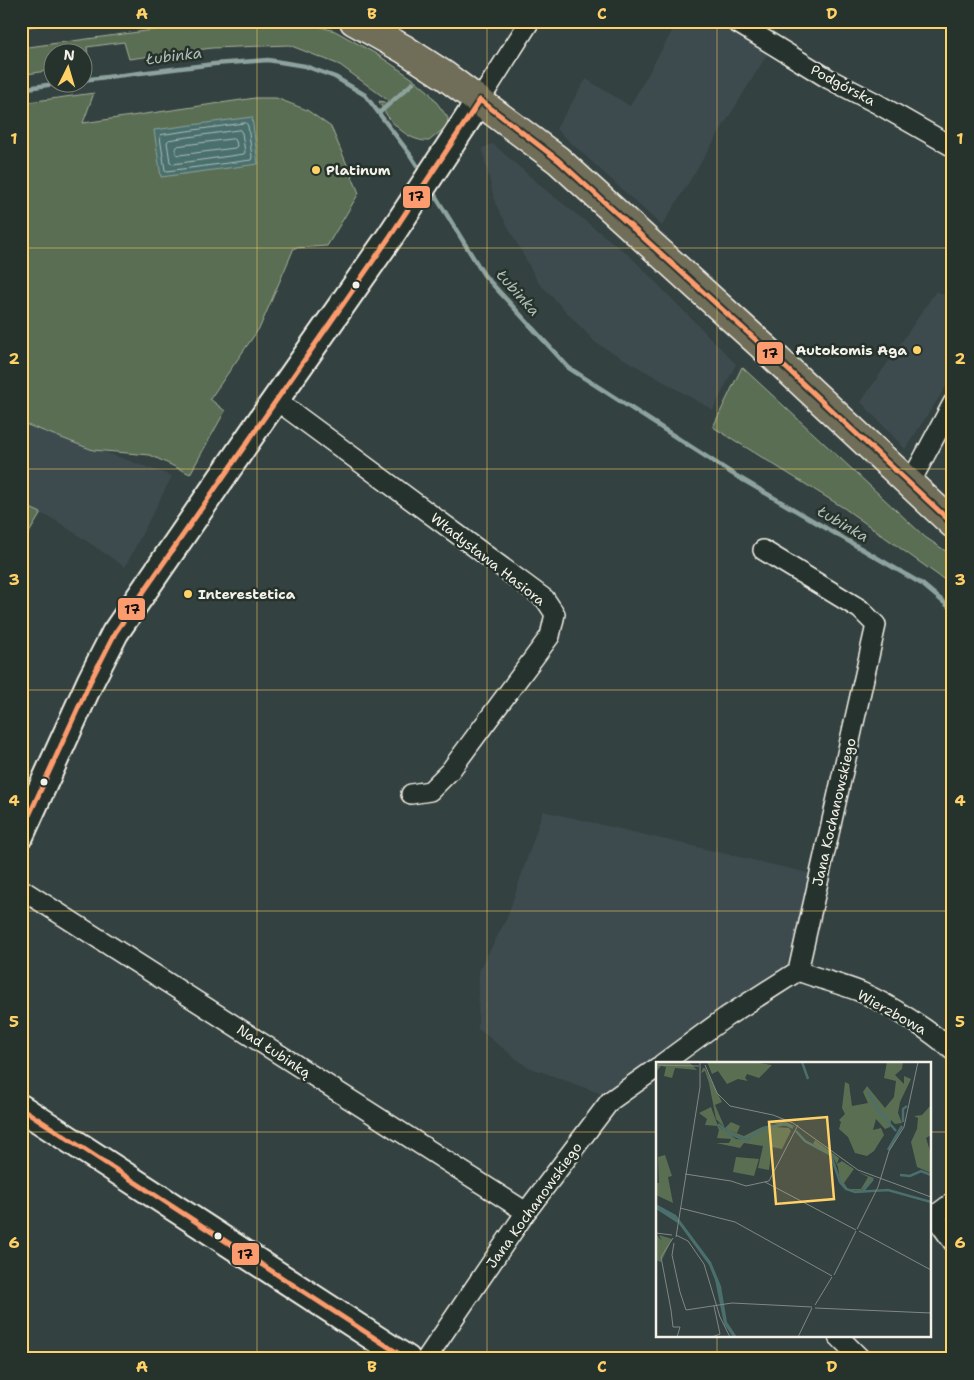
<svg xmlns="http://www.w3.org/2000/svg" width="974" height="1380" font-family="'Shantell Sans',sans-serif">
  <rect width="100%" height="100%" fill="#344141"/>
  <filter id="ink" filterUnits="userSpaceOnUse"><feTurbulence type="fractalNoise" baseFrequency=".02" numOctaves="2"/><feDisplacementMap in="SourceGraphic" scale="10" xChannelSelector="R" yChannelSelector="G"/><feConvolveMatrix kernelMatrix="1 2 1 2 8 2 1 2 1" color-interpolation-filters="sRGB"/></filter>
  <g filter="url(#ink)">
    <!-- built -->
    <path fill="#3e4b4f" d="M 678,21 L 719,21 L 768,53 L 662,226 L 556,129 L 586,79 L 630,106 Z
      M 493,144 L 548,192 L 630,256 L 736,364 L 713,410 L 596,343 L 538,282 L 495,203 L 482,148 Z
      M 936,291 L 953,299 L 953,376 L 905,449 L 861,402 Z
      M 25,424 L 172,476 L 125,567 L 57,521 L 21,504 L 21,432 Z
      M 543,811 L 812,874 L 786,966 L 602,1094 L 526,1066 L 478,1029 L 479,971 L 507,918 Z"/>
    <!-- green -->
    <path fill="#5a6e52" stroke="#a7b09d" d="M 21,21 L 73,21 L 21,28 Z
      M 219,21 L 310,21 L 321,27 L 335,31 L 378,55 L 416,81 L 428,91 L 448,118 L 447,126 L 429,141 C 407,142 387,120 379,101 L 393,104 L 340,65 L 289,45 L 212,48 L 129,59 L 124,42 L 87,47 L 89,66 L 83,66 L 82,52 L 52,52 L 52,70 L 21,75 L 21,48 Z
      M 94,93 L 83,123 L 255,98 L 276,98 L 307,110 L 331,127 L 359,193 L 327,246 L 294,248 L 260,327 L 210,399 L 225,411 L 190,474 L 150,455 L 93,450 L 25,424 L 21,432 L 21,103 Z
      M 742,367 L 925,537 L 953,556 L 953,586 L 844,508 L 713,427 Z
      M 21,504 L 41,513 L 21,546 Z"/>
    <!-- water -->
    <path fill="#4a6f6d" stroke="#8ea39e" d="M 252,117 L 258,164 L 161,177 L 154,130 Z"/>
    <g fill="none" stroke-linecap="round" stroke-linejoin="round">
      <!-- shore -->
      <path stroke="#b0bdb7" stroke-width="1" d="M 246,123 L 248,126 L 252,157 L 251,160 L 167,171 L 165,170 L 160,137 L 161,135 Z
        M 240,130 L 242,133 L 245,152 L 244,154 L 173,164 L 170,162 L 167,142 L 169,140 Z
        M 233,139 L 236,141 L 237,146 L 235,148 L 179,155 L 176,154 L 176,148 L 178,146 Z"/>
      <!-- stream -->
      <path stroke="#8ea39e" stroke-width="4.5" d="M 82,80 L 214,64 L 268,60 L 305,66 L 335,77 L 365,95 L 409,153 L 422,173
        M 21,89 L 67,82
        M 379,113 L 413,83
        M 431,189 L 484,275 L 569,368 L 733,474 L 922,584 L 953,610"/>
      <defs>
        <path id="street" d="M 734,21 L 829,79 L 876,103 L 953,147
          M 480,100 L 530,21
          M 276,400 L 545,599 L 555,614 L 550,636 L 450,771 L 430,791 L 411,794
          M 909,485 L 953,403
          M 21,889 L 526,1212
          M 798,971 C 819,979 841,984 861,992 C 890,1005 930,1030 953,1051
          M 662,1064 L 726,1017 L 798,971 L 876,625 L 860,609 L 763,550
          M 953,1202 L 934,1216 L 953,1242
          M 838,1336 L 861,1359
          M 426,1359 L 526,1212 L 610,1101 L 658,1067"/>
        <path id="secondary" d="M 21,834 L 91,680 L 115,633 L 262,419 L 391,235 L 480,100
          M 21,1108 L 407,1359"/>
        <path id="primary" d="M 354,21 L 404,49 L 444,75 L 558,160 L 768,351 L 953,524"/>
      </defs>
      <!-- street casing -->
      <use href="#street" stroke="#f4f1e8" stroke-width="22"/>
      <!-- secondary casing -->
      <use href="#secondary" stroke="#f4f1e8" stroke-width="30"/>
      <!-- primary casing -->
      <use href="#primary" stroke="#f4f1e8" stroke-width="31"/>
      <!-- street -->
      <use href="#street" stroke="#26332d" stroke-width="19"/>
      <!-- secondary -->
      <use href="#secondary" stroke="#26332d" stroke-width="26"/>
      <!-- primary -->
      <use href="#primary" stroke="#706e59" stroke-width="28"/>
      <defs>
        <path id="bus-1" d="M 21,833 L 91,680 L 115,633 L 391,235 L 480,100 L 558,160 L 768,351 L 953,524
          M 21,1108 L 407,1359"/>
      </defs>
      <!-- bus-1 casing -->
      <use href="#bus-1" stroke="#26332d" stroke-width="9"/>
      <!-- bus-1 -->
      <use href="#bus-1" stroke="#fc9b6d" stroke-width="5"/>
    </g>
  </g>
  <!-- grid -->
  <path fill="none" stroke="#ffd166" stroke-width="1" stroke-opacity="0.55" d="M 257,21 L 257,1359M 487,21 L 487,1359M 717,21 L 717,1064M 21,248 L 953,248M 21,469 L 953,469M 21,690 L 953,690M 21,911 L 953,911M 21,1132 L 658,1132M 930,1132 L 953,1132M 717,1336 L 717,1359"/>
  <!-- markers -->
  <g fill="#ffd166" stroke="#26332d" stroke-width="2">
    <circle cx="316" cy="170" r="5"/>
    <circle cx="917" cy="350" r="5"/>
    <circle cx="188" cy="594" r="5"/>
  </g>
  <g fill="#f4f1e8" stroke="#26332d" stroke-width="2">
    <circle cx="356" cy="285" r="4.5"/>
    <circle cx="44" cy="782" r="4.5"/>
    <circle cx="218" cy="1236" r="4.5"/>
  </g>
  <g text-anchor="middle" stroke-width="5" stroke-linejoin="round" paint-order="stroke">
    <!-- street labels -->
    <g font-size="14" fill="#f4f1e8" stroke="#26332d">
      <text transform="translate(843 85) rotate(28)" y="5">Podgórska</text>
      <text transform="translate(488 559) rotate(38)" y="5">Władysława Hasiora</text>
      <text transform="translate(834 812) rotate(-77)" y="5">Jana Kochanowskiego</text>
      <text transform="translate(892 1012) rotate(29)" y="5">Wierzbowa</text>
      <text transform="translate(274 1051) rotate(33)" y="5">Nad Łubinką</text>
      <text transform="translate(534 1205) rotate(-54)" y="5">Jana Kochanowskiego</text>
    </g>
    <!-- poi labels -->
    <g font-size="14" font-weight="bold" fill="#f4f1e8" stroke="#26332d" text-anchor="start">
      <text x="326" y="175">Platinum</text>
      <text x="907" y="355" text-anchor="end">Autokomis Aga</text>
      <text x="198" y="599">Interestetica</text>
    </g>
    <!-- water labels -->
    <g font-size="15" font-style="italic" fill="#b0bdb7" stroke="#26332d">
      <text transform="translate(174 56) rotate(-7)" y="5">Łubinka</text>
      <text transform="translate(518 293) rotate(48)" y="5">Łubinka</text>
      <text transform="translate(843 524) rotate(30)" y="5">Łubinka</text>
    </g>
  </g>
  <!-- overview -->
  <g transform="translate(656 1062)">
    <rect width="275" height="275" fill="#344141"/>
    <path d="M 0,0 L 33,0 L 41,8 L 19,6 L 16,16 L 8,14 L 10,5 L 5,4 L 0,10 ZM 51,0 L 96,0 L 116,3 L 103,16 L 91,12 L 89,16 L 92,19 L 82,17 L 71,22 L 62,9 L 56,12 ZM 231,0 L 247,0 L 246,7 L 239,13 L 248,22 L 248,14 L 255,17 L 244,40 L 242,51 L 246,61 L 239,62 L 235,58 L 234,65 L 229,67 L 220,57 L 217,68 L 225,66 L 228,73 L 218,89 L 211,94 L 199,91 L 192,75 L 183,67 L 185,60 L 183,58 L 189,52 L 186,46 L 189,20 L 193,22 L 196,44 L 212,41 L 207,30 L 211,24 L 229,46 L 238,35 L 240,19 L 228,16 ZM 47,6 L 49,6 L 66,40 L 59,43 L 69,66 L 75,60 L 84,64 L 81,71 L 72,68 L 88,74 L 106,65 L 129,59 L 140,65 L 118,62 L 90,77 L 74,71 L 60,57 L 53,21 L 49,9 L 45,11 ZM 275,43 L 275,73 L 270,76 L 275,92 L 275,111 L 261,105 L 255,80 L 261,67 L 262,56 L 258,54 L 266,53 ZM 55,45 L 62,64 L 80,77 L 92,78 L 105,68 L 119,65 L 133,66 L 135,69 L 126,87 L 116,85 L 113,108 L 102,106 L 107,84 L 88,81 L 84,86 L 60,81 L 73,81 L 75,77 L 61,76 L 63,68 L 61,64 L 49,63 L 51,57 L 43,51 ZM 159,78 L 183,96 L 181,102 L 186,99 L 198,107 L 188,121 L 192,127 L 205,127 L 211,117 L 212,115 L 202,110 L 218,116 L 205,129 L 192,128 L 184,120 L 182,105 L 176,93 L 157,82 ZM 9,93 L 16,114 L 12,115 L 17,141 L 0,133 L 0,121 L 3,121 L 2,95 ZM 80,95 L 103,97 L 98,114 L 77,110 ZM 0,172 L 6,179 L 3,173 L 16,177 L 5,200 L 0,198 Z" fill="#5a6e52"/>
    <path d="M 0,142 L 20,153 L 55,200 L 65,224 L 71,260 L 81,275 L 77,275 L 68,262 L 59,218 L 53,203 L 23,162 L 0,147 Z" fill="#4a6f6d"/>
    <path fill="none" stroke="#4a6f6d" stroke-width="2.5" d="M 146,0 L 152,17M 212,29 L 222,48 L 240,69M 247,60 L 247,47 L 251,44M 62,62 L 74,72 L 89,78 L 110,66 L 129,62 L 137,66M 140,69 L 149,79 L 175,93 L 184,120 L 190,127 L 199,130 L 232,128 L 275,140M 232,88 L 246,64M 244,113 L 254,114 L 265,109 L 275,113M 207,129 L 217,117"/>
    <path fill="none" stroke="#818784" stroke-width="1" d="M 0,3 L 43,4M 49,3 L 61,31 L 74,44 L 117,53 L 137,61 L 202,108 L 275,135M 29,112 L 75,119 L 90,124 L 113,119 L 142,63M 109,120 L 200,168M 24,146 L 79,160 L 176,214M 201,167 L 222,125 L 233,89 L 248,65 L 262,0M 203,169 L 275,208M 0,171 L 16,173M 20,173 L 32,179 L 48,202 L 64,255 L 74,275M 20,175 L 44,25 L 44,0M 18,181 L 16,193 L 24,230M 178,213 L 200,169M 24,230 L 30,248 L 76,241 L 156,245M 12,232 L 5,195 L 17,176M 12,232 L 15,248M 159,243 L 176,215M 159,246 L 275,251M 15,248 L 17,265 L 24,265 L 21,275M 56,275 L 64,272 L 58,244M 142,275 L 156,246"/>
    <path fill="#ffd166" fill-opacity="0.15" stroke="#ffd166" stroke-width="2.5" d="M 171,55 L 178,137 L 120,142 L 113,60 Z"/>
    <rect width="275" height="275" fill="none" stroke="#f4f1e8" stroke-width="2.5"/>
  </g>
  <g stroke="#26332d" stroke-width="2">
    <rect x="402" y="185" width="29" height="24" rx="5" fill="#fc9b6d"/>
    <rect x="756" y="341" width="28" height="24" rx="5" fill="#fc9b6d"/>
    <rect x="117" y="597" width="29" height="24" rx="5" fill="#fc9b6d"/>
    <rect x="231" y="1242" width="29" height="24" rx="5" fill="#fc9b6d"/>
  </g>
  <g font-size="14" text-anchor="middle" font-weight="bold" fill="#111">
    <text x="416" y="201">17</text>
    <text x="770" y="358">17</text>
    <text x="132" y="614">17</text>
    <text x="245" y="1259">17</text>
  </g>
  <!-- margin -->
  <rect width="974" height="1380" fill="none" stroke="#26332d" stroke-width="55"/>
  <!-- north arrow -->
  <g transform="translate(68 68) rotate(5)"><circle r="24" fill="#26332d" stroke="#787f78"/>
  <path d="M0-4L9 19L0 12L-9 19Z" fill="#ffd166"/>
  <text y="-8" font-size="14" font-weight="bold" text-anchor="middle" fill="#f4f1e8">N</text>
  </g>
  <rect x="28" y="28" width="918" height="1324" fill="none" stroke="#ffd166" stroke-width="2"/>
  <g font-size="16" text-anchor="middle" font-weight="bold" fill="#ffd166">
    <text x="142" y="19">A</text>
    <text x="372" y="19">B</text>
    <text x="602" y="19">C</text>
    <text x="832" y="19">D</text>
    <text x="14" y="144">1</text>
    <text x="960" y="144">1</text>
    <text x="14" y="364">2</text>
    <text x="960" y="364">2</text>
    <text x="14" y="585">3</text>
    <text x="960" y="585">3</text>
    <text x="14" y="806">4</text>
    <text x="960" y="806">4</text>
    <text x="14" y="1027">5</text>
    <text x="960" y="1027">5</text>
    <text x="14" y="1248">6</text>
    <text x="960" y="1248">6</text>
    <text x="142" y="1372">A</text>
    <text x="372" y="1372">B</text>
    <text x="602" y="1372">C</text>
    <text x="832" y="1372">D</text>
  </g>
</svg>
